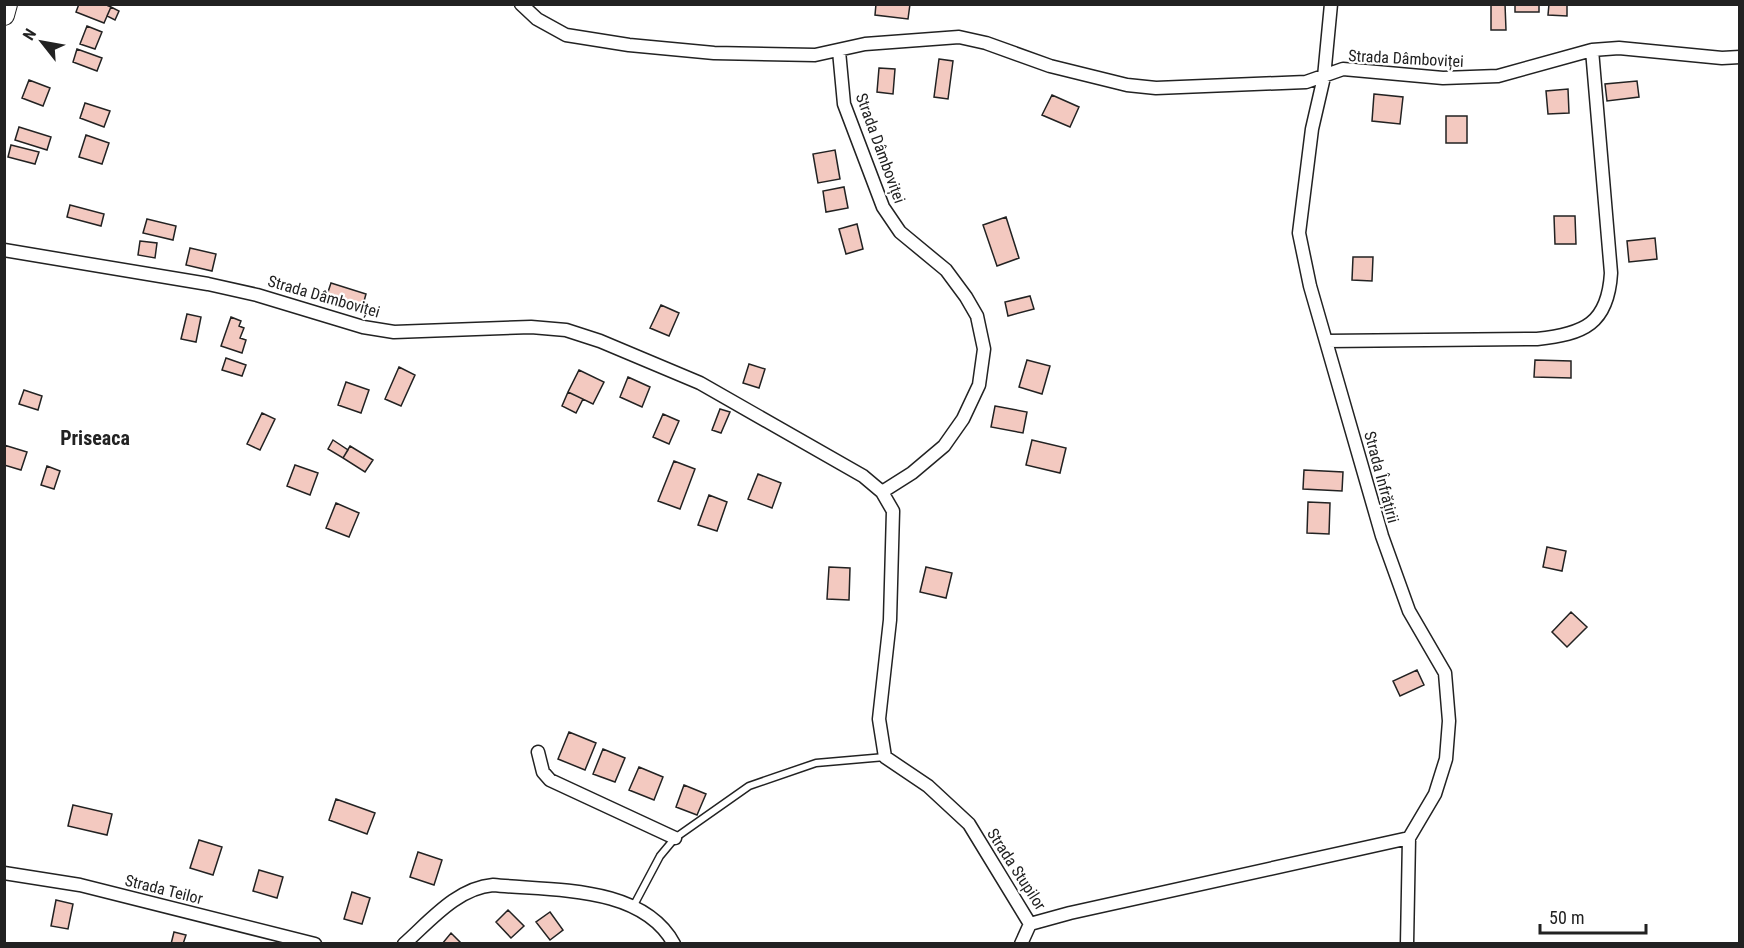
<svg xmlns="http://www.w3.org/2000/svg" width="1744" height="948" font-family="'Roboto Condensed',sans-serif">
  <rect width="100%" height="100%" fill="#fff"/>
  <!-- building -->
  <path fill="#f3c9c0" stroke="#222" stroke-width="1.5" d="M 79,4 L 104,4 L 111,7 L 104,23 L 76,12 Z
    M 876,4 L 910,4 L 908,19 L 875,15 Z
    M 1491,4 L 1505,4 L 1506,30 L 1491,30 Z
    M 1515,4 L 1539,4 L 1539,12 L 1515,12 Z
    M 1549,4 L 1567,4 L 1567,16 L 1548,15 Z
    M 111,7 L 119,11 L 115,20 L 107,16 Z
    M 87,26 L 102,32 L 95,49 L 80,44 Z
    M 77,49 L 102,58 L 97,71 L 73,62 Z
    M 939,59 L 953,61 L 948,99 L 934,97 Z
    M 879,68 L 895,69 L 893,94 L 877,92 Z
    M 29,80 L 50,88 L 43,106 L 22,98 Z
    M 1637,81 L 1639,97 L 1607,101 L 1605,84 Z
    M 1568,89 L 1569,113 L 1548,114 L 1546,91 Z
    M 1374,94 L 1403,97 L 1400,124 L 1372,121 Z
    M 1052,95 L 1079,107 L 1070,127 L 1042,115 Z
    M 85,103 L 110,111 L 104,127 L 80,118 Z
    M 1446,116 L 1467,116 L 1467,143 L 1446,143 Z
    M 19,127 L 51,137 L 47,150 L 15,140 Z
    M 86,135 L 109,143 L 102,164 L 79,157 Z
    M 11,145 L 39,152 L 35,164 L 8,157 Z
    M 835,150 L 840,179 L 818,183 L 813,154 Z
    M 844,187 L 848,208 L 826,212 L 823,191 Z
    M 70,205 L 104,214 L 101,226 L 67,217 Z
    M 1554,216 L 1575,216 L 1576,244 L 1555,244 Z
    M 1006,217 L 1019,258 L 997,266 L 983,225 Z
    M 147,219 L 176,226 L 173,240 L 143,233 Z
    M 857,224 L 863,249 L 846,254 L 839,229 Z
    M 1655,238 L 1657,259 L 1629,262 L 1627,241 Z
    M 140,241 L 157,243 L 155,258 L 138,255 Z
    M 190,248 L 216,254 L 212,271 L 186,265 Z
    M 1353,257 L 1373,257 L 1372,281 L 1352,280 Z
    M 331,283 L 366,294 L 361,312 L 325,301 Z
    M 1030,296 L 1034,309 L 1008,316 L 1005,302 Z
    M 661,305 L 679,313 L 669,336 L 650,328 Z
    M 187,314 L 201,317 L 196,342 L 181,339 Z
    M 231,317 L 241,321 L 239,326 L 244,328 L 240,338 L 246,340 L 242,353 L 221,346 Z
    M 226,358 L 246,365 L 242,376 L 222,370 Z
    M 1027,360 L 1050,366 L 1042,394 L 1019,387 Z
    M 1535,360 L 1571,361 L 1571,378 L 1534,377 Z
    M 749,364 L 765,369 L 759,388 L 743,383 Z
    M 399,367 L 415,375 L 401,406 L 385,399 Z
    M 579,370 L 604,382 L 593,404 L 568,392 Z
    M 628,377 L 650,387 L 642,407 L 620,397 Z
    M 346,382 L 369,390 L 361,413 L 338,405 Z
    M 24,390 L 42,396 L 38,410 L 19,404 Z
    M 568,392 L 583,399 L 576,413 L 562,406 Z
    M 995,406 L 1027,412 L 1023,433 L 991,427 Z
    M 720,409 L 730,412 L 721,433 L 712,430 Z
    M 262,413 L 275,419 L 260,450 L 247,444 Z
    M 663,414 L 679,421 L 669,444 L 653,437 Z
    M 333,440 L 348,450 L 343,458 L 328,449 Z
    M 1032,440 L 1066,448 L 1060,473 L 1026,465 Z
    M 4,445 L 27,452 L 21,470 L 4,465 Z
    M 350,446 L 373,460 L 365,472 L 343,458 Z
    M 674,461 L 695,469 L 680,509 L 658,501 Z
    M 295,465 L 318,473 L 310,495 L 287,486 Z
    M 47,466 L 60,471 L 54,489 L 41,485 Z
    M 1304,470 L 1343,472 L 1342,491 L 1303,489 Z
    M 758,474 L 781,483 L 772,508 L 748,499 Z
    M 709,495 L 727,502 L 717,531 L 698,525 Z
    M 1308,502 L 1330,503 L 1329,534 L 1307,533 Z
    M 336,503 L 359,513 L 349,537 L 326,528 Z
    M 1547,547 L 1566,551 L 1562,571 L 1543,567 Z
    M 829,567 L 850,568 L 849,600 L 827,599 Z
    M 926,567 L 952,573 L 946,598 L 920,592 Z
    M 1571,612 L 1587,627 L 1567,647 L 1552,632 Z
    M 1417,670 L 1424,685 L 1400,696 L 1393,681 Z
    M 569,732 L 596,743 L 585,770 L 558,759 Z
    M 603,749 L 625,758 L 615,782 L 593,774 Z
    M 639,767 L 663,777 L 654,800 L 629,790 Z
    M 684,785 L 706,794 L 697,815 L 676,807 Z
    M 336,799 L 375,813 L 367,834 L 329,820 Z
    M 73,805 L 112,814 L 107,835 L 68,826 Z
    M 199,840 L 222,847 L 213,875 L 190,868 Z
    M 418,852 L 442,860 L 434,885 L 410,877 Z
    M 259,870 L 283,877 L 277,898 L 253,891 Z
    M 352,892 L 370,898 L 362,924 L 344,919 Z
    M 56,900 L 73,904 L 68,929 L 51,926 Z
    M 508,910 L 524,926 L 511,938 L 496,922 Z
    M 550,912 L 563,930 L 550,940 L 536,922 Z
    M 174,932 L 186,935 L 183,944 L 171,944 Z
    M 451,933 L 462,944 L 442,944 Z"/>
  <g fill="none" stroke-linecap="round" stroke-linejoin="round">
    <defs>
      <path id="service" d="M 634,905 L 660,856 L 675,838 L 749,786 L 816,763 L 885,757"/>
      <path id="minor" d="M 521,4 L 537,19 L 566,35 L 629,45 L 714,53 L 815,55 L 865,44 L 959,37 L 986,43 L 1050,66 L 1127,85 L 1156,88 L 1306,82 L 1343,69 L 1443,78 L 1498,76 L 1592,50 L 1619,48 L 1722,58 L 1740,57
        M 1331,4 L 1324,77 L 1312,129 L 1299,233 L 1310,286 L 1382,536 L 1409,611 L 1445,673 L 1449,721 L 1446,759 L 1435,794 L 1409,838 L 1407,944
        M 839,51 L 844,104 L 883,207 L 900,232 L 946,270 L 966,297 L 977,316 L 984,349 L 979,385 L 963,419 L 944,446 L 912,473 L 882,492
        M 4,250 L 208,284 L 257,295 L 363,327 L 394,332 L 531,327 L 566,330 L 600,341 L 700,383 L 863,476 L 882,492 L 893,511 L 890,620 L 879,719 L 885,757 L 928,786 L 969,824 L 1030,924
        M 1326,341 L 1537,339 C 1584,334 1608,324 1611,273 L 1592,50
        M 538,752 L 543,772 L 550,780 L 675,838
        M 4,873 L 80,885 L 315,944
        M 1030,924 L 1070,913 L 1409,838
        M 404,944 C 430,921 457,888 493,885 C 553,891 642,885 674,944
        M 1021,944 L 1030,924"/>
      <path id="primary" d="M 4,15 L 7,4"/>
    </defs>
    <!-- service casing -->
    <use href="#service" stroke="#222" stroke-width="9"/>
    <!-- minor casing -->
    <use href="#minor" stroke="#222" stroke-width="15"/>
    <!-- primary casing -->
    <use href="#primary" stroke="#222" stroke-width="22"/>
    <!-- service -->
    <use href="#service" stroke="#fff" stroke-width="6"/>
    <!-- minor -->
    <use href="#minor" stroke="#fff" stroke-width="12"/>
    <!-- primary -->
    <use href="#primary" stroke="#fff" stroke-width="20"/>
  </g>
  <g text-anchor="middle" stroke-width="4.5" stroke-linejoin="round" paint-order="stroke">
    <!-- street labels -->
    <g font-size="16" fill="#222" stroke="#fff">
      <text transform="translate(1406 58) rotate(3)" y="6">Strada Dâmboviței</text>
      <text transform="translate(881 148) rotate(70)" y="6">Strada Dâmboviței</text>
      <text transform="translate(324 296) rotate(16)" y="6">Strada Dâmboviței</text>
      <text transform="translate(1382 477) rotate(75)" y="6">Strada Înfrățirii</text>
      <text transform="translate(1017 869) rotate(57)" y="6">Strada Stupilor</text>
      <text transform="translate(164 889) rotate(14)" y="6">Strada Teilor</text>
    </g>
    <!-- quarter labels -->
    <g font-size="20" font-weight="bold" fill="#222" stroke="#fff">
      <text x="95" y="445">Priseaca</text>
    </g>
  </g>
  <!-- border -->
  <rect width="1744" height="948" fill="none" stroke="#222222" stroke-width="12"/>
  <!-- north arrow -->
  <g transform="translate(42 42) rotate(301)" stroke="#ffffff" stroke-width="4.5" paint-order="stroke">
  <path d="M0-4.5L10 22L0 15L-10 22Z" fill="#222222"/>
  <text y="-9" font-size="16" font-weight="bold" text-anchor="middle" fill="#222222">N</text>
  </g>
  <!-- scale -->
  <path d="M1540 924v9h106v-9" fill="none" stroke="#222222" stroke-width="3"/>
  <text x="1549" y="924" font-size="18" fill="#222222" stroke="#ffffff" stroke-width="4.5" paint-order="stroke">50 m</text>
</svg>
